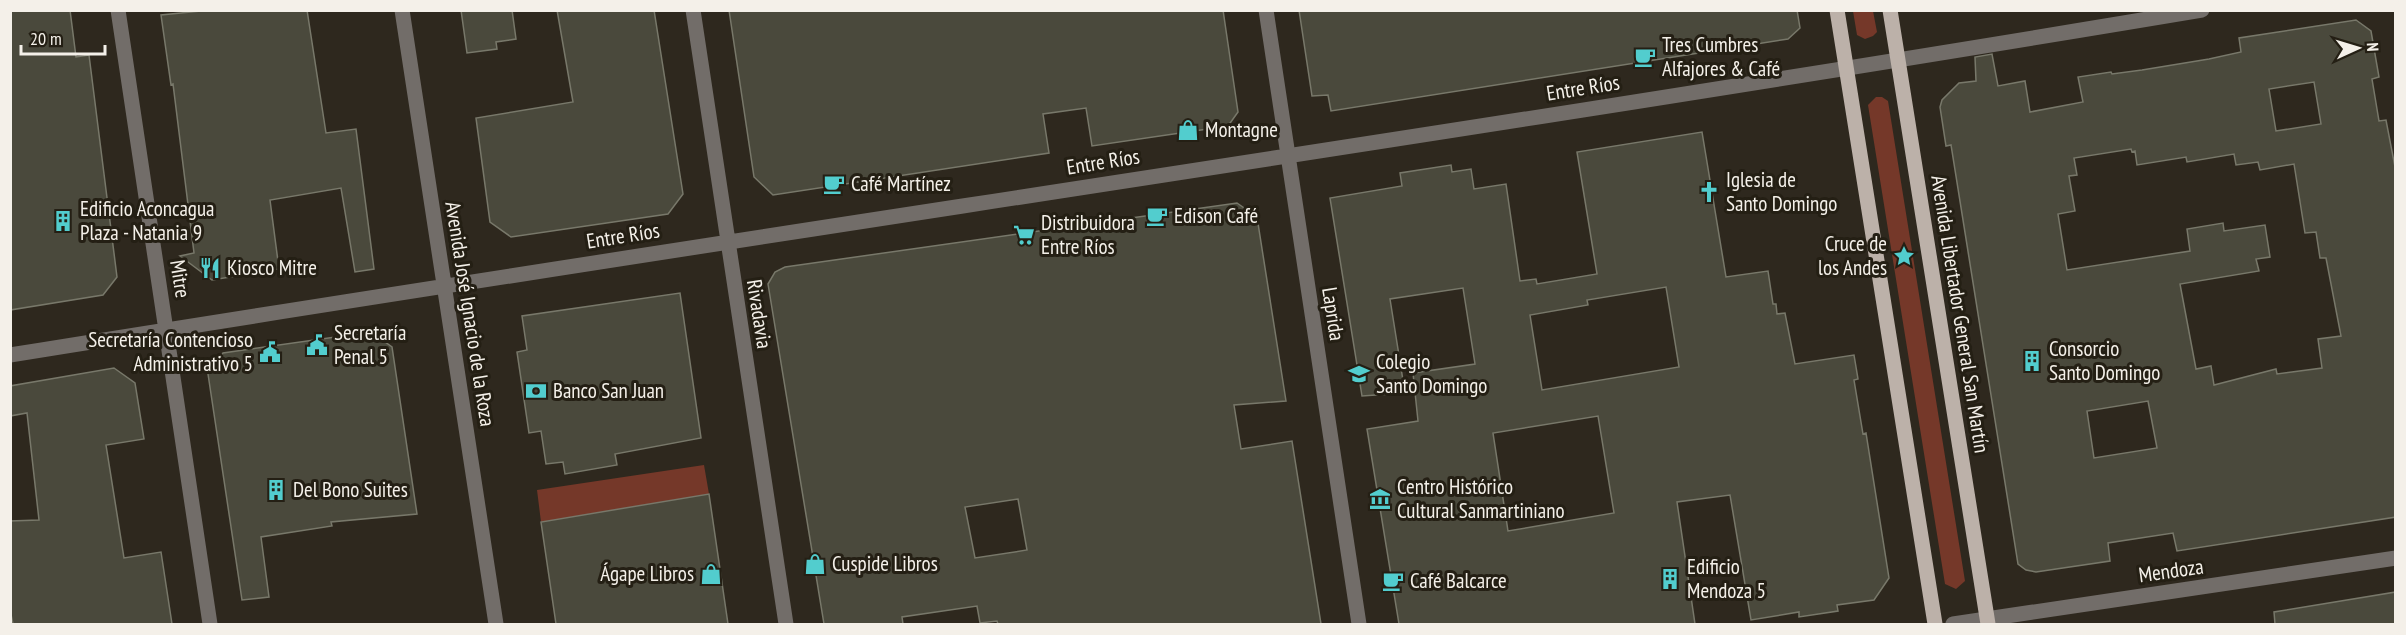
<svg xmlns="http://www.w3.org/2000/svg" width="2406" height="635" font-family="'PT Sans Narrow',sans-serif">
  <rect width="100%" height="100%" fill="#2e281e"/>
  <!-- green -->
  <path fill="#753829" d="M 1853,11 L 1873,11 L 1877,32 L 1873,36 L 1865,39 L 1857,35 Z
    M 1876,97 L 1882,97 L 1888,101 L 1965,581 L 1956,589 L 1945,584 L 1868,105 Z
    M 704,465 L 709,494 L 541,522 L 537,490 Z"/>
  <!-- building -->
  <path fill="#4a493c" stroke="#78786a" stroke-width="1.5" fill-rule="evenodd" d="M 10,10 L 70,10 L 76,57 L 89,55 L 117,277 L 103,295 L 10,310 Z
    M 211,10 L 307,10 L 326,133 L 356,129 L 374,269 L 355,272 L 341,188 L 270,200 L 279,269 L 212,280 L 180,256 L 194,253 L 173,84 L 171,85 L 161,15 Z
    M 461,10 L 512,10 L 516,39 L 496,42 L 497,49 L 467,53 Z
    M 557,10 L 654,10 L 683,194 L 668,214 L 511,237 L 490,222 L 476,118 L 573,102 Z
    M 729,10 L 1223,10 L 1238,112 L 1228,126 L 1092,146 L 1086,108 L 1043,114 L 1049,153 L 773,195 L 754,177 Z
    M 1299,10 L 1797,10 L 1800,28 L 1788,39 L 1331,111 L 1328,95 L 1312,96 Z
    M 2356,20 L 2371,31 L 2379,77 L 2372,79 L 2379,121 L 2386,120 L 2396,172 L 2396,517 L 2177,551 L 2173,533 L 2108,543 L 2110,561 L 2036,572 L 2026,570 L 2018,564 L 1951,145 L 1946,146 L 1940,107 L 1942,100 L 1959,83 L 1976,81 L 1975,57 L 1992,54 L 1998,86 L 2025,81 L 2030,112 L 2083,102 L 2078,77 L 2111,72 L 2112,74 L 2142,70 L 2209,59 L 2241,52 L 2239,38 ZM 2314,82 L 2321,124 L 2276,131 L 2269,89 ZM 2131,149 L 2132,152 L 2135,151 L 2137,165 L 2186,157 L 2187,162 L 2234,154 L 2236,165 L 2258,162 L 2260,170 L 2294,164 L 2305,233 L 2316,232 L 2320,258 L 2326,258 L 2341,336 L 2318,339 L 2322,368 L 2277,374 L 2276,369 L 2214,385 L 2211,366 L 2196,369 L 2180,284 L 2259,271 L 2256,259 L 2270,257 L 2265,225 L 2224,231 L 2223,223 L 2187,229 L 2190,251 L 2067,270 L 2058,214 L 2075,211 L 2069,176 L 2077,175 L 2074,158 ZM 2148,401 L 2157,448 L 2094,458 L 2087,411 Z
    M 1702,132 L 1726,277 L 1768,271 L 1773,304 L 1776,304 L 1777,314 L 1785,313 L 1795,364 L 1854,355 L 1858,379 L 1854,380 L 1863,434 L 1866,433 L 1889,578 L 1874,600 L 1837,605 L 1838,611 L 1799,617 L 1799,612 L 1751,620 L 1730,495 L 1677,502 L 1695,624 L 1399,624 L 1367,429 L 1418,421 L 1413,373 L 1475,364 L 1463,288 L 1390,299 L 1405,393 L 1362,396 L 1330,198 L 1402,186 L 1400,173 L 1451,165 L 1452,172 L 1471,169 L 1474,189 L 1506,184 L 1520,281 L 1536,279 L 1537,284 L 1597,274 L 1577,152 ZM 1666,287 L 1679,367 L 1542,390 L 1530,315 L 1588,305 L 1587,300 ZM 1598,416 L 1614,513 L 1508,531 L 1493,433 Z
    M 1237,203 L 1257,217 L 1286,401 L 1234,405 L 1241,449 L 1292,441 L 1321,624 L 998,624 L 997,621 L 980,623 L 977,606 L 902,617 L 903,624 L 824,624 L 768,284 L 775,272 L 785,267 ZM 1018,499 L 1027,550 L 975,558 L 965,507 Z
    M 680,293 L 701,438 L 615,454 L 617,465 L 565,474 L 563,462 L 546,464 L 541,431 L 529,433 L 517,352 L 527,350 L 522,316 Z
    M 371,332 L 392,347 L 417,514 L 331,522 L 332,526 L 261,537 L 269,597 L 242,600 L 208,374 L 223,353 Z
    M 114,368 L 135,383 L 144,439 L 106,445 L 124,558 L 161,552 L 172,624 L 13,624 L 10,610 L 10,521 L 39,520 L 27,413 L 10,416 L 10,386 Z
    M 709,494 L 728,624 L 556,624 L 541,522 Z
    M 2396,592 L 2396,624 L 2275,624 L 2274,612 Z"/>
  <g fill="none" stroke-linecap="round" stroke-linejoin="round">
    <!-- minor -->
    <path stroke="#726d69" stroke-width="15" d="M 118,10 L 210,624
      M 402,10 L 496,624
      M 693,10 L 786,624
      M 1266,10 L 1359,624
      M 10,355 C 740,237 1472,132 2202,10
      M 1953,624 L 2396,558"/>
    <!-- major -->
    <path stroke="#bcb1a9" stroke-width="15" d="M 1837,10 L 1935,624
      M 1890,10 L 1988,624"/>
  </g>
  <!-- icons -->
  <defs>
    <symbol id="cafe-bare" viewBox="-9 -9 18 18"><path d="M-5.5-4.5H6V0H3Q3 3.5 0 3.5H-2.5Q-5.5 3.5-5.5 0ZM3-3.2v2h1.7v-2ZM-6 4.5H4V6H-6Z" fill="#52cdce" stroke="#241f14" stroke-width="2.5" paint-order="stroke"/></symbol>
    <symbol id="shop-bare" viewBox="-9 -9 18 18"><path d="M-5-2.5h2.3a2.7 3.5 0 0 1 5.4 0H5L5.5 6h-11ZM-1.5-2.5h3a1.5 2.3 0 0 0-3 0Z" fill="#52cdce" stroke="#241f14" stroke-width="2.5" paint-order="stroke"/></symbol>
    <symbol id="church-bare" viewBox="-9 -9 18 18"><path d="M-1.2-6h2.4v3.5h3.3v2.4h-3.3V6h-2.4V-.1h-3.3v-2.4h3.3Z" fill="#52cdce" stroke="#241f14" stroke-width="2.5" paint-order="stroke"/></symbol>
    <symbol id="building-bare" viewBox="-9 -9 18 18"><path d="M-4-6H4V6H1V3H-1V6H-4ZM-2.5-4.3h1.7v1.8h-1.7ZM.8-4.3h1.7v1.8H.8ZM-2.5-1h1.7V.8h-1.7ZM.8-1h1.7V.8H.8Z" fill="#52cdce" stroke="#241f14" stroke-width="2.5" paint-order="stroke"/></symbol>
    <symbol id="supermarket-bare" viewBox="-9 -9 18 18"><path d="M-6-5.5h2.5l.6 2H6L4.5 2H-2.5L-4.4-4H-6ZM-1.5 3.2a1.3 1.3 0 1 0 .1 0ZM3 3.2a1.3 1.3 0 1 0 .1 0Z" fill="#52cdce" stroke="#241f14" stroke-width="2.5" paint-order="stroke"/></symbol>
    <symbol id="sight-bare" viewBox="-9 -9 18 18"><path d="M0-6L1.8-2.2L6-1.7L2.9 1.2L3.7 5.4L0 3.3L-3.7 5.4L-2.9 1.2L-6-1.7L-1.8-2.2Z" fill="#52cdce" stroke="#241f14" stroke-width="2.5" paint-order="stroke"/></symbol>
    <symbol id="restaurant-bare" viewBox="-9 -9 18 18"><path d="M-5-6h1v4h1v-4h1v4h1v-4h1v5L-1.5 .5V6h-2V.5L-5-1ZM5-6V6H3V1.5H1.5Q1.5-4 5-6Z" fill="#52cdce" stroke="#241f14" stroke-width="2.5" paint-order="stroke"/></symbol>
    <symbol id="civic-bare" viewBox="-9 -9 18 18"><path d="M-.6-6.5H3V-4.5H.6V-3L4-1V1h2V6H-6V1h2V-1L-.6-3ZM-1.2 2.5V6h2.4V2.5Z" fill="#52cdce" stroke="#241f14" stroke-width="2.5" paint-order="stroke"/></symbol>
    <symbol id="school-bare" viewBox="-9 -9 18 18"><path d="M0-5L7-2L0 1L-7-2ZM-4 1L0 2.5L4 1V4Q0 6-4 4Z" fill="#52cdce" stroke="#241f14" stroke-width="2.5" paint-order="stroke"/></symbol>
    <symbol id="bank-bare" viewBox="-9 -9 18 18"><path d="M-6-4H6V4H-6ZM0-2.3a2.3 2.3 0 1 0 0 4.6a2.3 2.3 0 1 0 0-4.6Z" fill="#52cdce" stroke="#241f14" stroke-width="2.5" paint-order="stroke"/></symbol>
    <symbol id="museum-bare" viewBox="-9 -9 18 18"><path d="M0-6L6-3V-2H-6V-3ZM-5-1h2V3h-2ZM-1-1h2V3h-2ZM3-1h2V3H3ZM-6 4H6V6H-6Z" fill="#52cdce" stroke="#241f14" stroke-width="2.5" paint-order="stroke"/></symbol>
  </defs>
  <g fill-rule="evenodd">
    <use href="#cafe-bare" x="1630" y="42" width="30" height="30"/>
    <use href="#shop-bare" x="1173" y="115" width="30" height="30"/>
    <use href="#cafe-bare" x="819" y="169" width="30" height="30"/>
    <use href="#church-bare" x="1694" y="177" width="30" height="30"/>
    <use href="#cafe-bare" x="1142" y="201" width="30" height="30"/>
    <use href="#building-bare" x="48" y="206" width="30" height="30"/>
    <use href="#supermarket-bare" x="1009" y="220" width="30" height="30"/>
    <use href="#sight-bare" x="1889" y="241" width="30" height="30"/>
    <use href="#restaurant-bare" x="195" y="253" width="30" height="30"/>
    <use href="#civic-bare" x="302" y="330" width="30" height="30"/>
    <use href="#civic-bare" x="255" y="337" width="30" height="30"/>
    <use href="#building-bare" x="2017" y="346" width="30" height="30"/>
    <use href="#school-bare" x="1344" y="359" width="30" height="30"/>
    <use href="#bank-bare" x="521" y="376" width="30" height="30"/>
    <use href="#building-bare" x="261" y="475" width="30" height="30"/>
    <use href="#museum-bare" x="1365" y="484" width="30" height="30"/>
    <use href="#shop-bare" x="800" y="549" width="30" height="30"/>
    <use href="#shop-bare" x="696" y="559" width="30" height="30"/>
    <use href="#building-bare" x="1655" y="564" width="30" height="30"/>
    <use href="#cafe-bare" x="1378" y="566" width="30" height="30"/>
  </g>
  <g text-anchor="middle" stroke-width="6" stroke-linejoin="round" paint-order="stroke">
    <!-- poi labels -->
    <g font-size="21" fill="#f4f0e9" stroke="#241f14" text-anchor="start">
      <text x="1662" y="52">Tres Cumbres<tspan x="1662" dy="24">Alfajores &amp; Café</tspan></text>
      <text x="1205" y="137">Montagne</text>
      <text x="1726" y="187">Iglesia de<tspan x="1726" dy="24">Santo Domingo</tspan></text>
      <text x="851" y="191">Café Martínez</text>
      <text x="80" y="216">Edificio Aconcagua<tspan x="80" dy="24">Plaza - Natania 9</tspan></text>
      <text x="1174" y="223">Edison Café</text>
      <text x="1041" y="230">Distribuidora<tspan x="1041" dy="24">Entre Ríos</tspan></text>
      <text x="1887" y="251" text-anchor="end">Cruce de<tspan x="1887" dy="24">los Andes</tspan></text>
      <text x="227" y="275">Kiosco Mitre</text>
      <text x="334" y="340">Secretaría<tspan x="334" dy="24">Penal 5</tspan></text>
      <text x="253" y="347" text-anchor="end">Secretaría Contencioso<tspan x="253" dy="24">Administrativo 5</tspan></text>
      <text x="2049" y="356">Consorcio<tspan x="2049" dy="24">Santo Domingo</tspan></text>
      <text x="1376" y="369">Colegio<tspan x="1376" dy="24">Santo Domingo</tspan></text>
      <text x="553" y="398">Banco San Juan</text>
      <text x="1397" y="494">Centro Histórico<tspan x="1397" dy="24">Cultural Sanmartiniano</tspan></text>
      <text x="293" y="497">Del Bono Suites</text>
      <text x="832" y="571">Cuspide Libros</text>
      <text x="1687" y="574">Edificio<tspan x="1687" dy="24">Mendoza 5</tspan></text>
      <text x="694" y="581" text-anchor="end">Ágape Libros</text>
      <text x="1410" y="588">Café Balcarce</text>
    </g>
    <!-- street labels -->
    <g font-size="21" fill="#f4f0e9" stroke="#241f14">
      <text transform="translate(1583 88) rotate(-9)" y="7">Entre Ríos</text>
      <text transform="translate(1103 162) rotate(-9)" y="7">Entre Ríos</text>
      <text transform="translate(623 236) rotate(-9)" y="7">Entre Ríos</text>
      <text transform="translate(180 279) rotate(81)" y="7">Mitre</text>
      <text transform="translate(470 314) rotate(81)" y="7">Avenida José Ignacio de la Roza</text>
      <text transform="translate(759 314) rotate(81)" y="7">Rivadavia</text>
      <text transform="translate(1333 314) rotate(81)" y="7">Laprida</text>
      <text transform="translate(1960 314) rotate(81)" y="7">Avenida Libertador General San Martín</text>
      <text transform="translate(2171 571) rotate(-8)" y="7">Mendoza</text>
    </g>
  </g>
  <!-- border -->
  <rect width="2406" height="635" fill="none" stroke="#f4f0e9" stroke-width="24"/>
  <!-- north arrow -->
  <g transform="translate(2358 48) rotate(86)" stroke="#241f14" stroke-width="4.5" paint-order="stroke">
  <path d="M0-4.5L10 22L0 15L-10 22Z" fill="#f4f0e9"/>
  <text y="-9" font-size="16" font-weight="bold" text-anchor="middle" fill="#f4f0e9">N</text>
  </g>
  <!-- scale -->
  <path d="M21 45v9h84v-9" fill="none" stroke="#f4f0e9" stroke-width="3"/>
  <text x="30" y="45" font-size="18" fill="#f4f0e9" stroke="#241f14" stroke-width="4.5" paint-order="stroke">20 m</text>
</svg>
